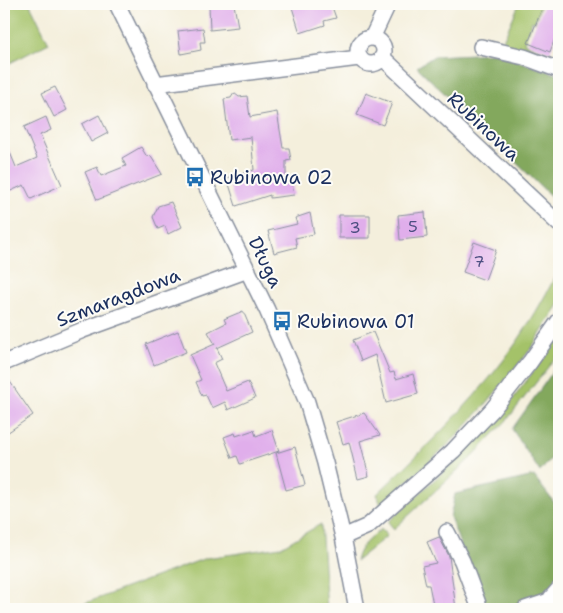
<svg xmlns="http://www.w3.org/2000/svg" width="563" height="613" font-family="'Shantell Sans',sans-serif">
  <rect width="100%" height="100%" fill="#fdfcf7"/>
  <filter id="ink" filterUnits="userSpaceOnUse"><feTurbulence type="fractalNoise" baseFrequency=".02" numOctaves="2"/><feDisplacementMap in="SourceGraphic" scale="10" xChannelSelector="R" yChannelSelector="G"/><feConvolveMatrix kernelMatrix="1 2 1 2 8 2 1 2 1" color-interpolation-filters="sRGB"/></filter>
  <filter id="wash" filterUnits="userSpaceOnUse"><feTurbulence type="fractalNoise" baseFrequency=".0096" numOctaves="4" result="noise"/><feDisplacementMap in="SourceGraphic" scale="20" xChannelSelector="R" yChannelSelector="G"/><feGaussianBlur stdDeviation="1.12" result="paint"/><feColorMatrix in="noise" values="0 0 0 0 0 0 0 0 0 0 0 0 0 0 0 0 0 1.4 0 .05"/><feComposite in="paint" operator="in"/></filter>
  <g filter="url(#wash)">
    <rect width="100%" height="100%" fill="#f4efdc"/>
    <!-- green -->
    <path fill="#a4c269" stroke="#607864" d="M 11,4 L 30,4 L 49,43 L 4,66 L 4,7 Z
      M 519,4 L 541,4 L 535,22 L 532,21 L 524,43 L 559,58 L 559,64 L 501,45 Z
      M 559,269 L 559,305 L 530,350 L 487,403 L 453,440 L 381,506 L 377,494 C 421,452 466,409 503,361 C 525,332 543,301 559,269 Z
      M 559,337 L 559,353 L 507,420 L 471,458 L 394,529 L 388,522 L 467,450 L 501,415 Z
      M 321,524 L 327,609 L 75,609 L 83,604 L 206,558 L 281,547 Z
      M 381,529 L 387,536 L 356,561 C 360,544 369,540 381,529 Z"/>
    <!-- forest -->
    <path fill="#83a85d" stroke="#4f6c5e" d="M 494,53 L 559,75 L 559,204 L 417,67 L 434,56 Z
      M 559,363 L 559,449 L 540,472 L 512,429 Z
      M 534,476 L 559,509 L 559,609 L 484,609 L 450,517 L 455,494 Z"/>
    <g id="blocks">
      <!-- building -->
      <path fill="#e0aeeb" d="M 234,4 L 238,27 L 210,30 L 209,6 Z
        M 291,4 L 331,4 L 336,18 L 324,21 L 325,25 L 300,33 Z
        M 544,4 L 559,4 L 559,39 L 555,38 L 550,52 L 528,43 Z
        M 203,28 L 205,42 L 200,42 L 201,50 L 181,54 L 178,31 Z
        M 55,87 L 67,110 L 54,117 L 42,93 Z
        M 234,93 L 239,97 L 247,96 L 250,117 L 277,112 L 283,148 L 289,148 L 291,160 L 286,161 L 286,183 L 292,183 L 294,195 L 270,198 L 270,195 L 236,206 L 227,178 L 254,170 L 251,137 L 229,140 L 224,99 L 231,98 Z
        M 366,93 L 392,103 L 383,125 L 357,115 Z
        M 99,115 L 108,133 L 91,142 L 82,124 Z
        M 46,117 L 51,130 L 40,135 L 62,185 L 31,199 L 24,185 L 4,194 L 4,138 L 16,167 L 37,158 L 24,127 Z
        M 141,147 L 147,157 L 150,155 L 162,174 L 97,200 L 85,172 L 97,167 L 101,176 L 126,166 L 122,158 Z
        M 171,202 L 182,227 L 168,234 L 165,226 L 158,229 L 153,217 L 158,206 Z
        M 425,212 L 427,237 L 400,240 L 398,215 Z
        M 310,213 L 314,234 L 295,238 L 297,247 L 274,253 L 268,231 L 297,224 L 295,218 Z
        M 339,215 L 370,215 L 370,238 L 339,238 Z
        M 474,242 L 496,250 L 485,280 L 463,272 Z
        M 243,311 L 252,332 L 217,348 L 222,359 L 214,363 L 226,391 L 248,382 L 255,398 L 228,410 L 225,402 L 212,408 L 206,395 L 202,396 L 196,382 L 201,380 L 190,355 L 215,344 L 208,332 L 226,323 L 224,319 Z
        M 178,331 L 186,352 L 154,365 L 146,344 Z
        M 373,332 L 390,373 L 394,372 L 396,379 L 413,374 L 418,394 L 386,403 L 375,355 L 361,361 L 353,340 Z
        M 4,373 L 33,415 L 4,435 Z
        M 364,413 L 380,435 L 360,441 L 369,476 L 358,479 L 349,442 L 343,444 L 336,422 Z
        M 254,430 L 256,436 L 272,430 L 279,451 L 240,464 L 237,456 L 232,458 L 224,437 L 235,433 L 236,436 Z
        M 295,447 L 305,485 L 286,490 L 276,453 Z
        M 439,537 L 449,556 L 456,609 L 434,609 L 429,585 L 426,585 L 422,566 L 436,563 L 427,542 Z"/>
    </g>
  </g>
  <g filter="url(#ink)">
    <use href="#blocks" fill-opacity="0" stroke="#888f9d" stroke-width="1"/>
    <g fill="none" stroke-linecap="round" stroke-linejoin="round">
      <defs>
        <path id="minor" d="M 117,4 L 267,310 L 307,402 L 325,463 L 343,537 L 357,609
          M 372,38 L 388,4
          M358 51a13 13 0 1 1 26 0a13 13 0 1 1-26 0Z
          M 481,47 L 524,57 L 559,70
          M 382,57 L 559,224
          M 155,84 L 359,58
          M 4,363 L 83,330 L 248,270
          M 447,532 L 462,561 L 480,609
          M 343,537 L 368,526 L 453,451 L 492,410 L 530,362 L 559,321
          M 525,609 L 549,601
          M 545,609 L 551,598 L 559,589"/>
      </defs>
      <!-- minor casing -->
      <use href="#minor" stroke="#888f9d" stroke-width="18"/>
      <!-- minor -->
      <use href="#minor" stroke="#fff" stroke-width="15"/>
    </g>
  </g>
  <!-- icons -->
  <defs>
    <symbol id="bus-bare" viewBox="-9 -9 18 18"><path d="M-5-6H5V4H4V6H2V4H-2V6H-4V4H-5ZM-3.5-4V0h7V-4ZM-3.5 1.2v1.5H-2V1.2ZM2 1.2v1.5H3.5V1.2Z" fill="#1f6fb2" stroke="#fdfcf7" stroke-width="2.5" paint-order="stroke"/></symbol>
  </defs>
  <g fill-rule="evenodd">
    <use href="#bus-bare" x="181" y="163" width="28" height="28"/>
    <use href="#bus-bare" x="268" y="307" width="28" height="28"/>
  </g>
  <g text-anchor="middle" stroke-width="4" stroke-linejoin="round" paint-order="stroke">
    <!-- number labels -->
    <g font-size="16" fill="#4c4f81">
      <text x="413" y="232">5</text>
      <text x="355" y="233">3</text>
      <text x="479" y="267">7</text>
    </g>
    <!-- street labels -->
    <g font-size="19" fill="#1b2f5e" stroke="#fdfcf7">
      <text transform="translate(484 126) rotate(43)" y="7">Rubinowa</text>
      <text transform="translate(266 262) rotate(64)" y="7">Długa</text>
      <text transform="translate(118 297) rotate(-21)" y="7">Szmaragdowa</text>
    </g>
    <!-- poi labels -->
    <g font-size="19" fill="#1b2f5e" stroke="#fdfcf7" text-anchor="start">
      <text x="210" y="184">Rubinowa 02</text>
      <text x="297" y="328">Rubinowa 01</text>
    </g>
  </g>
  <!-- margin -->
  <rect width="563" height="613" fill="none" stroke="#fdfcf7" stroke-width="20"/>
</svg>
